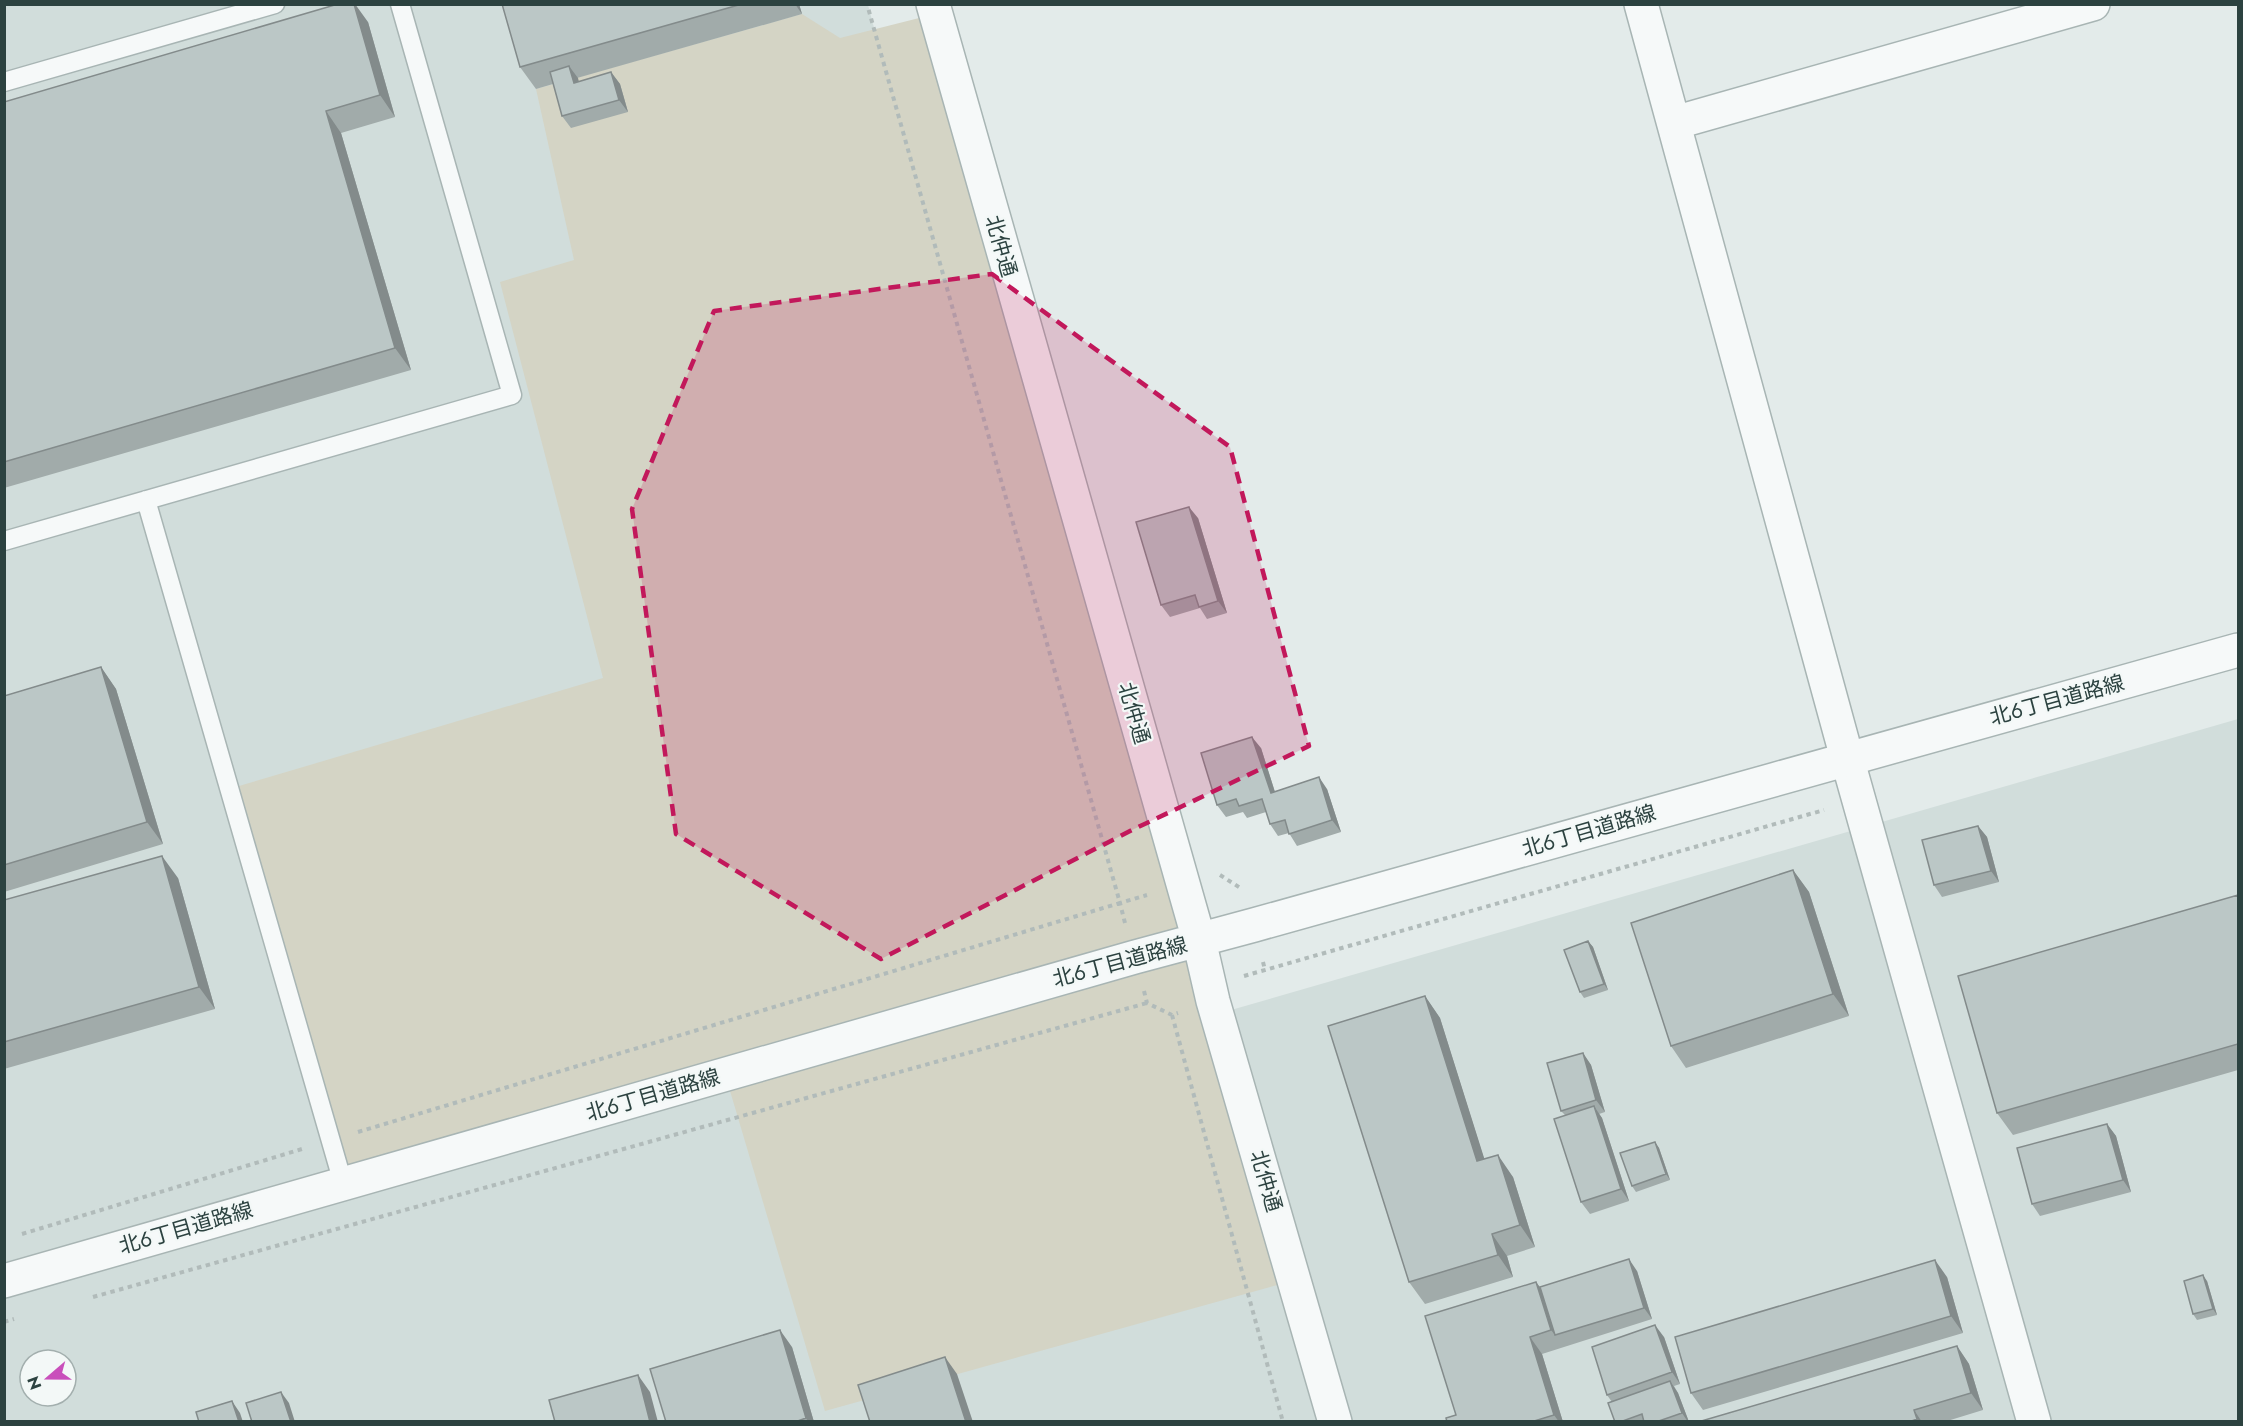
<svg xmlns="http://www.w3.org/2000/svg" width="2243" height="1426" font-family="Jost,'Noto Sans JP',sans-serif">
  <rect width="100%" height="100%" fill="#e3ebea"/>
  <!-- built -->
  <path fill="#d1dddb" fill-rule="evenodd" d="M 5,5 L 868,5 L 1141,1036 L 2238,719 L 2238,1421 L 5,1422 ZM 30,1360 L 66,1360 L 66,1396 L 30,1396 Z"/>
  <!-- green -->
  <path fill="#d4d4c5" d="M 802,14 L 840,38 L 935,14 L 1295,1280 L 825,1411 L 725,1074 L 343,1183 L 229,789 L 603,678 L 500,282 L 574,260 L 536,89 Z"/>
  <g fill="none" stroke-linecap="round" stroke-linejoin="round">
    <defs>
      <path id="service" d="M 4,82 L 275,4
        M 146,500 L 343,1183
        M 4,541 L 512,395 L 400,4"/>
      <path id="minor" d="M 1641,4 L 1847,758 L 2034,1422
        M 1674,123 L 2093,4"/>
      <path id="tertiary" d="M 933,4 L 1199,940 L 1213,1001 L 1335,1422
        M 4,1281 L 1135,957 L 1254,925 L 2238,650"/>
    </defs>
    <!-- service casing -->
    <use href="#service" stroke="#a8b5b4" stroke-width="21"/>
    <!-- minor casing -->
    <use href="#minor" stroke="#a8b5b4" stroke-width="36"/>
    <!-- tertiary casing -->
    <use href="#tertiary" stroke="#a8b5b4" stroke-width="36"/>
    <!-- path -->
    <path stroke="#b1bbba" stroke-width="4" stroke-dasharray="4.5 4.5" stroke-linecap="butt" d="M 1220,875 L 1242,889
      M 1125,923 L 1120,903 L 1147,895
      M 1263,962 L 1265,970
      M 1244,976 L 1824,810
      M 1144,991 L 1147,1003 L 1172,1015 L 1178,1013
      M 1172,1015 L 1283,1422
      M 358,1132 L 1120,903 L 867,4
      M 22,1234 L 302,1149
      M 93,1297 L 1147,1003
      M 4,1322 L 14,1319"/>
    <!-- service -->
    <use href="#service" stroke="#f6f9f9" stroke-width="18"/>
    <!-- minor -->
    <use href="#minor" stroke="#f6f9f9" stroke-width="33"/>
    <!-- tertiary -->
    <use href="#tertiary" stroke="#f6f9f9" stroke-width="33"/>
  </g>
  <!-- wall -->
  <path fill="#a1abaa" d="M 502,4 L 799,4 L 802,14 L 577,78 L 579,82 L 611,72 L 620,84 L 628,112 L 571,128 L 562,116 L 553,84 L 536,89 L 520,67 Z
    M 368,22 L 395,117 L 341,133 L 411,370 L 4,488 L 4,102 Z
    M 1198,518 L 1227,613 L 1207,619 L 1200,608 L 1170,617 L 1161,605 Z
    M 101,667 L 116,689 L 163,844 L 4,892 L 4,696 Z
    M 1261,748 L 1275,792 L 1327,789 L 1341,832 L 1297,846 L 1289,833 L 1278,836 L 1270,824 L 1266,812 L 1247,818 L 1243,812 L 1226,817 L 1217,805 Z
    M 1978,826 L 1987,837 L 1999,882 L 1942,897 L 1934,885 Z
    M 1793,870 L 1809,892 L 1849,1016 L 1686,1068 L 1671,1046 Z
    M 178,878 L 215,1009 L 4,1069 L 4,900 Z
    M 2238,895 L 2238,1070 L 2013,1135 L 1997,1113 Z
    M 1588,941 L 1593,947 L 1608,990 L 1584,998 L 1580,992 Z
    M 1425,996 L 1440,1018 L 1484,1159 L 1513,1177 L 1535,1247 L 1507,1256 L 1513,1277 L 1425,1304 L 1409,1282 Z
    M 1583,1053 L 1591,1065 L 1605,1112 L 1599,1114 L 1602,1118 L 1629,1201 L 1590,1214 L 1581,1202 L 1565,1115 L 1561,1111 Z
    M 2107,1124 L 2116,1136 L 2131,1192 L 2040,1216 L 2032,1204 Z
    M 1655,1142 L 1659,1148 L 1670,1180 L 1636,1192 L 1632,1186 Z
    M 1637,1271 L 1652,1319 L 1542,1354 L 1563,1422 L 1447,1422 L 1456,1415 L 1536,1282 L 1540,1287 Z
    M 1947,1277 L 1963,1333 L 1703,1410 L 1691,1393 Z
    M 2207,1281 L 2217,1315 L 2197,1320 L 2193,1314 Z
    M 1664,1337 L 1680,1384 L 1674,1386 L 1678,1393 L 1689,1422 L 1615,1422 L 1612,1402 L 1607,1395 Z
    M 1957,1346 L 1969,1364 L 1983,1410 L 1944,1422 L 1698,1422 Z
    M 792,1347 L 814,1422 L 666,1422 Z"/>
  <!-- shaded-wall -->
  <path fill="#838b8b" d="M 354,4 L 355,4 L 368,22 L 395,117 L 380,95 Z
    M 795,4 L 799,4 L 802,14 Z
    M 569,66 L 578,78 L 582,95 L 574,83 Z
    M 611,72 L 620,84 L 628,112 L 619,100 Z
    M 326,111 L 341,133 L 411,370 L 395,348 Z
    M 1189,507 L 1198,518 L 1227,613 L 1218,601 Z
    M 101,667 L 116,689 L 163,844 L 147,822 Z
    M 1252,737 L 1261,748 L 1279,805 L 1271,793 Z
    M 1319,777 L 1327,789 L 1341,832 L 1332,820 Z
    M 1978,826 L 1987,837 L 1999,882 L 1991,871 Z
    M 162,856 L 178,878 L 215,1009 L 199,987 Z
    M 1793,870 L 1809,892 L 1849,1016 L 1833,994 Z
    M 1588,941 L 1593,947 L 1608,990 L 1604,984 Z
    M 1425,996 L 1440,1018 L 1492,1183 L 1477,1161 Z
    M 1583,1053 L 1591,1065 L 1605,1112 L 1596,1100 Z
    M 1594,1106 L 1602,1118 L 1629,1201 L 1621,1189 Z
    M 2107,1124 L 2116,1136 L 2131,1192 L 2123,1180 Z
    M 1655,1142 L 1659,1148 L 1670,1180 L 1666,1174 Z
    M 1498,1155 L 1513,1177 L 1535,1247 L 1520,1225 Z
    M 1492,1234 L 1507,1256 L 1513,1277 L 1498,1255 Z
    M 1629,1259 L 1637,1271 L 1652,1319 L 1644,1308 Z
    M 1935,1260 L 1947,1277 L 1963,1333 L 1951,1316 Z
    M 2203,1275 L 2207,1281 L 2217,1315 L 2213,1309 Z
    M 1536,1282 L 1548,1299 L 1555,1335 L 1551,1330 Z
    M 1655,1325 L 1664,1337 L 1680,1384 L 1672,1372 Z
    M 780,1330 L 792,1347 L 814,1422 L 808,1422 L 806,1418 Z
    M 1530,1337 L 1542,1354 L 1563,1422 L 1559,1422 L 1554,1415 Z
    M 1957,1346 L 1969,1364 L 1983,1410 L 1971,1393 Z
    M 945,1357 L 957,1374 L 973,1422 L 966,1422 Z
    M 638,1375 L 650,1392 L 658,1422 L 650,1422 Z
    M 1670,1381 L 1678,1393 L 1689,1422 L 1688,1422 L 1682,1413 Z
    M 281,1392 L 289,1403 L 295,1422 L 291,1422 Z
    M 232,1401 L 240,1413 L 243,1422 L 239,1422 Z
    M 1914,1410 L 1922,1422 L 1918,1422 Z"/>
  <!-- building -->
  <path fill="#bbc7c6" stroke="#838b8b" stroke-width="1.5" d="M 338,4 L 354,4 L 380,95 L 326,111 L 395,348 L 4,462 L 4,102 Z
    M 502,4 L 742,4 L 520,67 Z
    M 569,66 L 574,83 L 611,72 L 619,100 L 562,116 L 550,72 Z
    M 1189,507 L 1218,601 L 1199,607 L 1195,595 L 1161,605 L 1136,522 Z
    M 101,667 L 147,822 L 4,865 L 4,696 Z
    M 1252,737 L 1271,793 L 1319,777 L 1332,820 L 1289,834 L 1285,820 L 1270,824 L 1262,799 L 1239,806 L 1236,799 L 1217,805 L 1201,753 Z
    M 1978,826 L 1991,871 L 1934,885 L 1922,840 Z
    M 162,856 L 199,987 L 4,1042 L 4,900 Z
    M 1793,870 L 1833,994 L 1671,1046 L 1631,923 Z
    M 2238,895 L 2238,1044 L 1997,1113 L 1958,976 Z
    M 1588,941 L 1604,984 L 1580,992 L 1564,950 Z
    M 1425,996 L 1477,1161 L 1498,1155 L 1520,1225 L 1492,1234 L 1498,1255 L 1409,1282 L 1328,1026 Z
    M 1583,1053 L 1596,1100 L 1561,1111 L 1547,1063 Z
    M 1594,1106 L 1621,1189 L 1581,1202 L 1554,1119 Z
    M 2107,1124 L 2123,1180 L 2032,1204 L 2017,1148 Z
    M 1655,1142 L 1666,1174 L 1632,1186 L 1620,1153 Z
    M 1629,1259 L 1644,1308 L 1555,1335 L 1540,1287 Z
    M 1935,1260 L 1951,1316 L 1691,1393 L 1675,1337 Z
    M 2203,1275 L 2213,1309 L 2193,1314 L 2184,1281 Z
    M 1536,1282 L 1551,1330 L 1530,1337 L 1554,1415 L 1531,1422 L 1447,1422 L 1446,1418 L 1456,1415 L 1425,1316 Z
    M 1655,1325 L 1672,1372 L 1607,1395 L 1592,1347 Z
    M 780,1330 L 806,1418 L 795,1422 L 666,1422 L 650,1369 Z
    M 1957,1346 L 1971,1393 L 1914,1410 L 1917,1419 L 1909,1422 L 1698,1422 Z
    M 945,1357 L 966,1422 L 870,1422 L 858,1385 Z
    M 638,1375 L 650,1422 L 555,1422 L 549,1400 Z
    M 1670,1381 L 1682,1413 L 1656,1422 L 1644,1422 L 1642,1414 L 1620,1422 L 1615,1422 L 1608,1403 Z
    M 281,1392 L 291,1422 L 252,1422 L 246,1403 Z
    M 232,1401 L 239,1422 L 199,1422 L 196,1412 Z"/>
  <!-- marked area -->
  <path fill="#c2185b" fill-opacity="0.2" stroke="#c2185b" stroke-width="4.5" stroke-dasharray="12 8" stroke-linejoin="round" d="M 992,274 L 1230,447 L 1309,746 L 1132,830 L 881,959 L 676,834 L 632,509 L 714,311 Z"/>
  <g text-anchor="middle" stroke-width="4.5" stroke-linejoin="round" paint-order="stroke">
    <!-- street labels -->
    <g font-size="21" fill="#2c4240" stroke="#f3f8f7">
      <text transform="translate(1001 246) rotate(74)" y="7">北仲通</text>
      <text transform="translate(2057 700) rotate(-15)" y="7">北6丁目道路線</text>
      <text transform="translate(1134 713) rotate(74)" y="7">北仲通</text>
      <text transform="translate(1589 831) rotate(-16)" y="7">北6丁目道路線</text>
      <text transform="translate(1120 962) rotate(-15)" y="7">北6丁目道路線</text>
      <text transform="translate(653 1095) rotate(-16)" y="7">北6丁目道路線</text>
      <text transform="translate(1266 1181) rotate(74)" y="7">北仲通</text>
      <text transform="translate(186 1228) rotate(-16)" y="7">北6丁目道路線</text>
    </g>
  </g>
  <!-- border -->
  <rect width="2243" height="1426" fill="none" stroke="#2c4240" stroke-width="12"/>
  <!-- north arrow -->
  <g transform="translate(48 1378) rotate(250)"><circle r="28" fill="#f3f8f7" stroke="#a3afae" stroke-width="1.5"/>
  <path d="M0-4.5L10 22L0 15L-10 22Z" fill="#c94fbb"/>
  <text y="-9" font-size="16" font-weight="bold" text-anchor="middle" fill="#2c4240">N</text>
  </g>
</svg>
